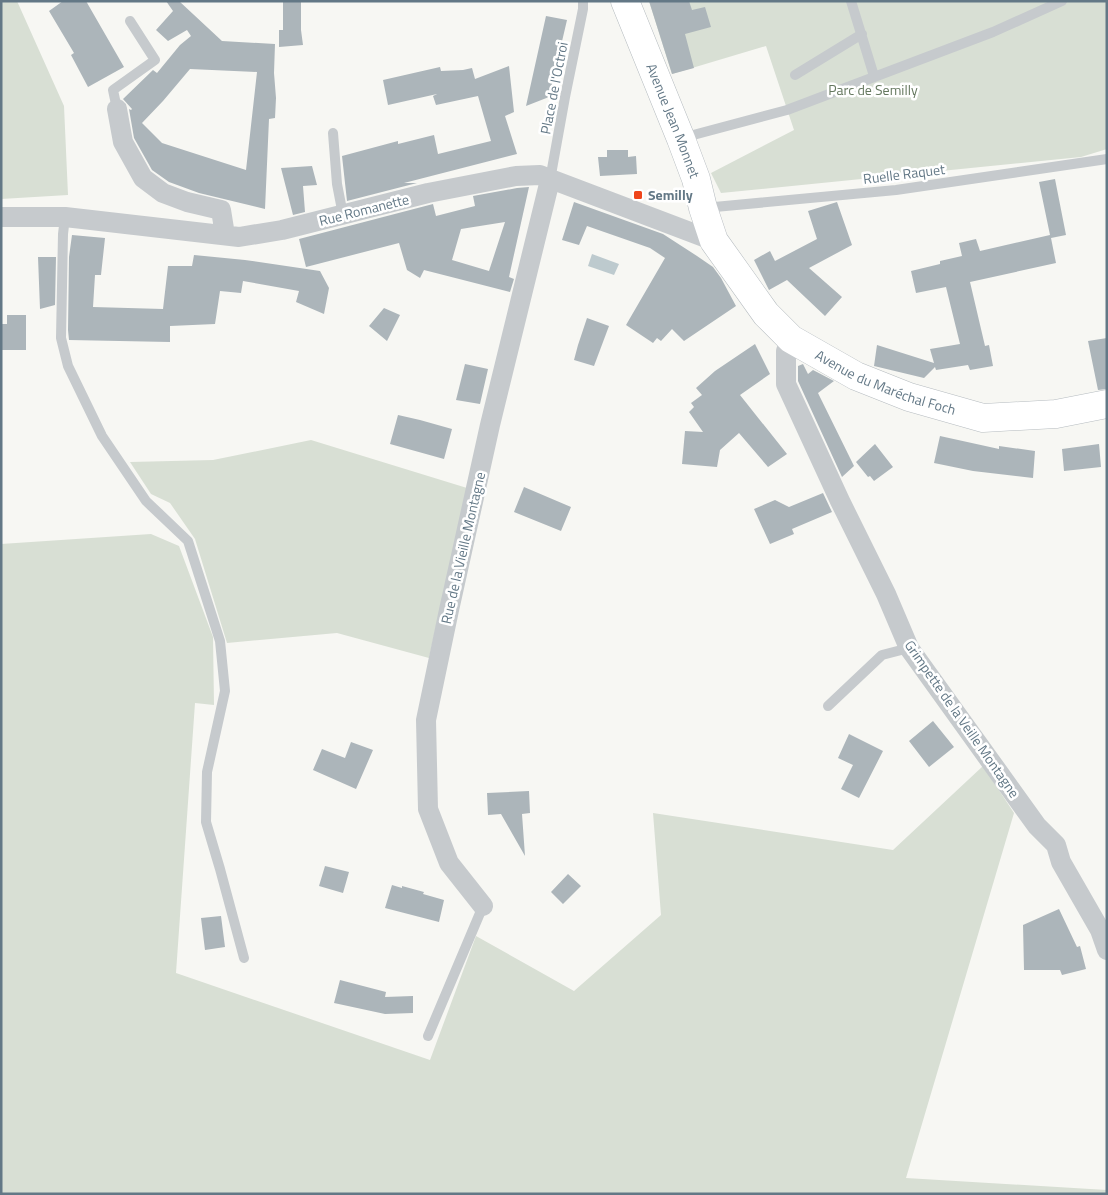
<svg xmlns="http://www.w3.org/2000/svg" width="1108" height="1195" font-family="'Titillium Web',sans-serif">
  <rect width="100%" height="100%" fill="#f7f7f3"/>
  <!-- green -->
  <path fill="#d8dfd4" d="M 1,1 L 17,1 L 64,106 L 68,195 L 1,199 Z
    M 649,1 L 1107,1 L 1107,149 L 1081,157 L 721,193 L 711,173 L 794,130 L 766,46 L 672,74 Z
    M 311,440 L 467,488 L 429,658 L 337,633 L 227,643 L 195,539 L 170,503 L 151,494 L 130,462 L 213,460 Z
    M 151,534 L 179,546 L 213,637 L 214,705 L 195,703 L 176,973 L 430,1060 L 476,936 L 574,991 L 661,915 L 653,813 L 893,850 L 983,766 L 1014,813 L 906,1178 L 1107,1190 L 1107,1194 L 1,1194 L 1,544 Z"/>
  <!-- water -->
  <path fill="#bdcace" d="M 592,254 L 619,264 L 614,275 L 588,266 Z"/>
  <!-- building -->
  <path fill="#acb5ba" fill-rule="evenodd" d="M 63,1 L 86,1 L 124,67 L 88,87 L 71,55 L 74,53 L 49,11 Z
    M 166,1 L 179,1 L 222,41 L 275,44 L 274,73 L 276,98 L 275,118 L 269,119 L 265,209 L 199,193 L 169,182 L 152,170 L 134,138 L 129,109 L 131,110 L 132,109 L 123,99 L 153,70 L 157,73 L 180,45 L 191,36 L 187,30 L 168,41 L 156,30 L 173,11 ZM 190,69 L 257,72 L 246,170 L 162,143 L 142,123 L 163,101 Z
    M 283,1 L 301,1 L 301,30 L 303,45 L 279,47 L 279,30 L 283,30 Z
    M 649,1 L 689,1 L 692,10 L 705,7 L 711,27 L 685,34 L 694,68 L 672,74 Z
    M 546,16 L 567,20 L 549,97 L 526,106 Z
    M 509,66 L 514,112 L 505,116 L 517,154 L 404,183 L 417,183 L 347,201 L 342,156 L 398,141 L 398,144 L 434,135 L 438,154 L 491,141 L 478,96 L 436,105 L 433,96 L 437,94 L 388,105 L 383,80 L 440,67 L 441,71 L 463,70 L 472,68 L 475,79 Z
    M 607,150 L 628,150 L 628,157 L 636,156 L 637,174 L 600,176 L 598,157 L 607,157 Z
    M 312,166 L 317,185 L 303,186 L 305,212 L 293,215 L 281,168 Z
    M 1055,179 L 1066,235 L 1051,238 L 1056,263 L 970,282 L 985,346 L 989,345 L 993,366 L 970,370 L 968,365 L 936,370 L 935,367 L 924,378 L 874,366 L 877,345 L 934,363 L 930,349 L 960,344 L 946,287 L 916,293 L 911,271 L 940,264 L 940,261 L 962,256 L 959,243 L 976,239 L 980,251 L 1050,235 L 1039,182 Z
    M 529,187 L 509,277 L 514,279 L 510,292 L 424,270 L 420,278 L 407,270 L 399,243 L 306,267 L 299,239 L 433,204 L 436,216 L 475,206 L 473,196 L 517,188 ZM 505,222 L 489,271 L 452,260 L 461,229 Z
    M 574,202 L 663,234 L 697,256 L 713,267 L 721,278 L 736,306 L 684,341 L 672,329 L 661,341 L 657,338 L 653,343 L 626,325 L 665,258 L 650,248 L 587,226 L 579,245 L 562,240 Z
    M 837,202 L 852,245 L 809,268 L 842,297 L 825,316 L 787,280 L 769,290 L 754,260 L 770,251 L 775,261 L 817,239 L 808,211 Z
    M 72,235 L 105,238 L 101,275 L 95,275 L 93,307 L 163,309 L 168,266 L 192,266 L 194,255 L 245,260 L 320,271 L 329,288 L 324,314 L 296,302 L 299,291 L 243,281 L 241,293 L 220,291 L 215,324 L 170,326 L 170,342 L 69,340 L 68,330 L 69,257 Z
    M 38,257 L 56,257 L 55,305 L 40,309 Z
    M 384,308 L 400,315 L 387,341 L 369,326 Z
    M 7,315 L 26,315 L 26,350 L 1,350 L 1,324 L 7,324 Z
    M 587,318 L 609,326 L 594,366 L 574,360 L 578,345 Z
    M 1107,338 L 1107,389 L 1098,390 L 1088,341 Z
    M 755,344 L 770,374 L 740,395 L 787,454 L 768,467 L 739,433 L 720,450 L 717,467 L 682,464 L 685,431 L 703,432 L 689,412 L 694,407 L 691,403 L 702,395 L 696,388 L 715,371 Z
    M 465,364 L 488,369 L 480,404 L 456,400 Z
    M 803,364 L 808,374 L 813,370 L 834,381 L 818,393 L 854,466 L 842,477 L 798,381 L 798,366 Z
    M 398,415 L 420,420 L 452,429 L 444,459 L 390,444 Z
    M 940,436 L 999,449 L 999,446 L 1035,451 L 1033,478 L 973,471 L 934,463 Z
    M 875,444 L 893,467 L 874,481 L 870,476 L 868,477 L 856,462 Z
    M 1099,444 L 1101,467 L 1064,471 L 1062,449 Z
    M 524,487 L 571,507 L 561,531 L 514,512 Z
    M 823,493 L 832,512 L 792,529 L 794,534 L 770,544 L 754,509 L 775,500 L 789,507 Z
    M 933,721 L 954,747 L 929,767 L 909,741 Z
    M 849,734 L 883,751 L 859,798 L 841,789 L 853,765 L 838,758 Z
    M 351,742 L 373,750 L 356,789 L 313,770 L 322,749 L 345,758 Z
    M 529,791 L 530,813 L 522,814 L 525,856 L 501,814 L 488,815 L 487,793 Z
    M 325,866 L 349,872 L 343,893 L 319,886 Z
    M 568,874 L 581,886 L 563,904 L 551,892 Z
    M 392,885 L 402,888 L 402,886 L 424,892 L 423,894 L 444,900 L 439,922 L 385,908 Z
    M 1059,909 L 1077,947 L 1080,946 L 1086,969 L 1062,975 L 1060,970 L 1024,970 L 1023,925 Z
    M 221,916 L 225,947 L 205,950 L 201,918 Z
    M 340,980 L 386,992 L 385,997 L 413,996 L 413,1013 L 385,1014 L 334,1003 Z"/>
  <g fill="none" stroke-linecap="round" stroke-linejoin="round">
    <defs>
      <g id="secondary">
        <path id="s1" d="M 625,1 L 681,139 L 696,179 L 703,208 L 714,241 L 766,314 L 791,339 L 856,376 L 909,397 L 983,418 L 1056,414 L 1107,404"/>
      </g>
    </defs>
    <!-- secondary casing -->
    <use href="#secondary" stroke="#b6bcc0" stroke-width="29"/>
    <!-- service -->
    <path stroke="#c6cacd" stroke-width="10" d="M 851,1 L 874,76
      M 795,75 L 862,34
      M 117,109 L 113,90 L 155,60 L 130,21
      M 333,133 L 337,184 L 343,215
      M 682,138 L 787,110 L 993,32 L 1062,1
      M 550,180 L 565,97 L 583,9 L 583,1
      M 704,208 L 896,190 L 1107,159
      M 65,217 L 63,234 L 61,338 L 68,366 L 102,436 L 146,501 L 188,541 L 220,641 L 225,691 L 207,772 L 206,822 L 220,869 L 244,958
      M 828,706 L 882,655 L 909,648
      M 428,1036 L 483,906"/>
    <!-- minor -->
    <path stroke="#c6cacd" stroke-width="20" d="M 117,109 L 123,142 L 143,178 L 163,193 L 187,202 L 221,210 L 225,235
      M 1,217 L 65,217 L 239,237 L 282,230 L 428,193 L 516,176 L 540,175 L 714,241
      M 791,339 L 786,351 L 786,384 L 840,501 L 886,594 L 909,648 L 1037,826 L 1056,845 L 1061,862 L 1100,930 L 1107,950
      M 483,906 L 449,863 L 428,809 L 426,720 L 449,610 L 490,425 L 550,180"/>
    <!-- secondary -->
    <use href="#secondary" stroke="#fff" stroke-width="28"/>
  </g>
  <!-- markers -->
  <rect fill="#ef451b" stroke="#fff" stroke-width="2" x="633" y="190" width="10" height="10" rx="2.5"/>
  <g text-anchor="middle" stroke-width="5" stroke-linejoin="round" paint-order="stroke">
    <!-- street labels -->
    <g font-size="14" fill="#637886" stroke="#fff">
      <text transform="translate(554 88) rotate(-79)" y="5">Place de l'Octroi</text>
      <text dy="5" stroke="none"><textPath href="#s1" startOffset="129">Avenue Jean Monnet</textPath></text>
      <text transform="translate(904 174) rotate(-7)" y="5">Ruelle Raquet</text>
      <text transform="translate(364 210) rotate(-14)" y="5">Rue Romanette</text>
      <text dy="5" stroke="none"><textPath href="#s1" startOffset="486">Avenue du Maréchal Foch</textPath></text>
      <text transform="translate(463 548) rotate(-77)" y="5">Rue de la Vieille Montagne</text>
      <text transform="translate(962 719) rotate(55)" y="5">Grimpette de la Veille Montagne</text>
    </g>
    <!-- park labels -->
    <g font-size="14" fill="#65785f" stroke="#fff">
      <text x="873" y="95">Parc de Semilly</text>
    </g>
    <!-- poi labels -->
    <g font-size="14" font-weight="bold" fill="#637886" stroke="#fff" text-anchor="start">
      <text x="648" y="200">Semilly</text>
    </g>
  </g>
  <!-- border -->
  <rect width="1108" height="1195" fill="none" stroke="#637886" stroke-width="5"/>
</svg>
